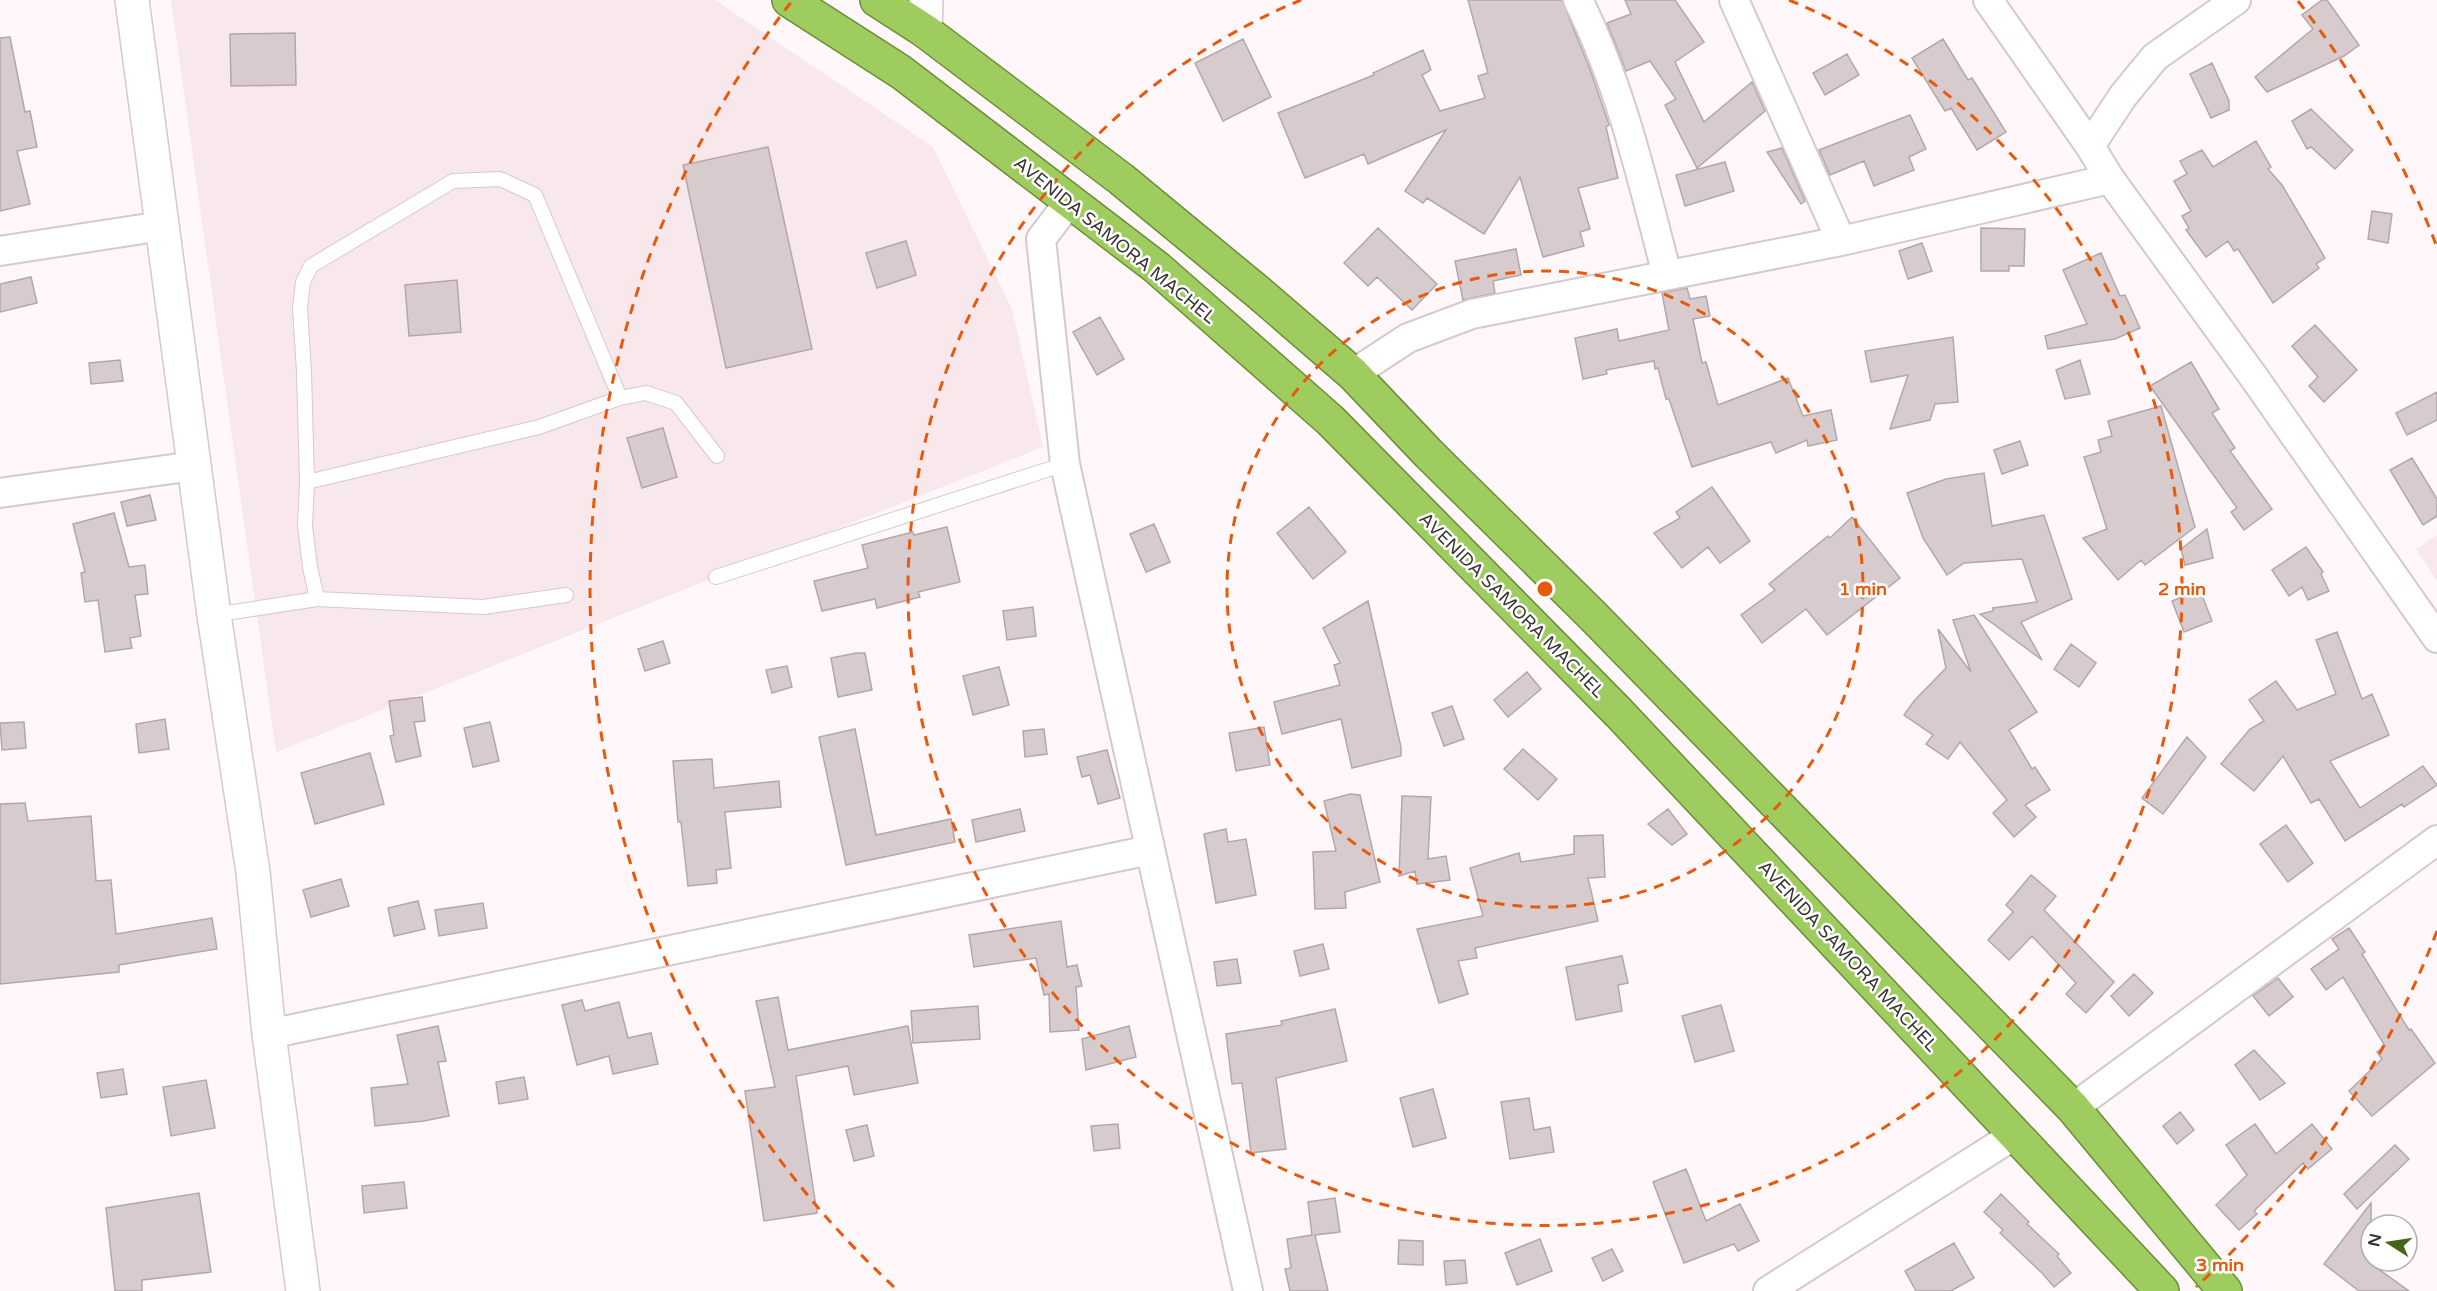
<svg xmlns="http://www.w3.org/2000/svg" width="2437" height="1291" font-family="'Varela Round',sans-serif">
  <rect width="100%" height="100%" fill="#fff7f9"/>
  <!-- built -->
  <path fill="#f9e8eb" d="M 171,0 L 715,0 L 933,147 L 1012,309 L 1043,447 L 276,752 Z
    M 2437,535 L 2437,581 L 2416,549 Z"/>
  <!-- building -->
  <path fill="#d8cbce" stroke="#b3a7a9" stroke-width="1.5" d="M 1468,0 L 1562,0 L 1591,72 L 1609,125 L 1606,127 L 1618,178 L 1578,188 L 1590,229 L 1580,232 L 1584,246 L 1543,257 L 1520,177 L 1484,234 L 1427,198 L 1423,203 L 1405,191 L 1446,130 L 1368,164 L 1364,154 L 1305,178 L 1278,113 L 1374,75 L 1373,73 L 1423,50 L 1431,70 L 1422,75 L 1440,111 L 1485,98 L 1478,76 L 1488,73 Z
    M 1625,0 L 1675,0 L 1704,42 L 1675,62 L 1704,122 L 1752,82 L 1765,111 L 1697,168 L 1665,105 L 1676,99 L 1650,61 L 1626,71 L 1607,23 L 1631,14 Z
    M 2322,0 L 2327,0 L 2359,45 L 2344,56 L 2267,92 L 2255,77 L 2313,29 L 2302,15 Z
    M 295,33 L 296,85 L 231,86 L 230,34 Z
    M 10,37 L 25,112 L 30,111 L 37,147 L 17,151 L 30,204 L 0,211 L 0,38 Z
    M 1243,39 L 1271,97 L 1223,121 L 1195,63 Z
    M 1943,39 L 1968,80 L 1972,78 L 2006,132 L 1977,150 L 1951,108 L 1945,111 L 1912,58 Z
    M 1847,54 L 1859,75 L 1825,95 L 1813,73 Z
    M 2212,63 L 2229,101 L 2229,110 L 2211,118 L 2190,74 Z
    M 2311,109 L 2353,150 L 2335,169 L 2311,147 L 2307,149 L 2292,121 Z
    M 1910,115 L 1926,149 L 1909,157 L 1914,170 L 1874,186 L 1864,161 L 1830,175 L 1819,150 Z
    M 2256,141 L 2271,167 L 2268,169 L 2282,185 L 2325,258 L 2316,264 L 2319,268 L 2273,303 L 2238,249 L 2234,251 L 2228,241 L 2206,257 L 2186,230 L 2189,228 L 2182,216 L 2191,211 L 2174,181 L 2187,174 L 2180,161 L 2202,150 L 2213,167 Z
    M 768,147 L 812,349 L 726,368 L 683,165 Z
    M 1782,148 L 1805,201 L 1801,204 L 1767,152 Z
    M 1725,162 L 1734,191 L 1685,206 L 1676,175 Z
    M 2372,211 L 2392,214 L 2388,243 L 2368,239 Z
    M 1378,228 L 1437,284 L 1412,310 L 1377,277 L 1368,286 L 1344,263 Z
    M 1981,228 L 2025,229 L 2024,266 L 2009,266 L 2009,271 L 1981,271 Z
    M 906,241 L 916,275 L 877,288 L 866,253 Z
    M 1922,243 L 1932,271 L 1908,279 L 1899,251 Z
    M 1516,249 L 1521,275 L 1493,281 L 1495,293 L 1463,300 L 1455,261 Z
    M 2101,253 L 2120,296 L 2125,295 L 2140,328 L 2115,339 L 2048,349 L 2045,336 L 2087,324 L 2063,270 Z
    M 31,277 L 37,303 L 0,312 L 0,284 Z
    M 457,280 L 461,332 L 409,336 L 405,285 Z
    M 1687,288 L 1690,299 L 1706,296 L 1710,316 L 1693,319 L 1702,363 L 1706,362 L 1718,405 L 1788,378 L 1803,416 L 1831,410 L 1837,440 L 1808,446 L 1807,440 L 1776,453 L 1771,442 L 1692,467 L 1669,399 L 1666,399 L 1658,368 L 1655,369 L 1654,361 L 1606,370 L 1607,374 L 1583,379 L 1575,338 L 1617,329 L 1619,341 L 1669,330 L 1662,293 Z
    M 1100,317 L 1124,359 L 1097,375 L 1073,332 Z
    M 2315,325 L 2357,370 L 2324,402 L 2309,386 L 2318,377 L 2292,346 Z
    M 1953,337 L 1958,402 L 1935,404 L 1930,420 L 1890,429 L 1908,375 L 1871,382 L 1865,351 Z
    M 120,360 L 123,381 L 91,384 L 89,363 Z
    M 2080,360 L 2090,394 L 2065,399 L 2056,370 Z
    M 2191,362 L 2219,409 L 2212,413 L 2235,448 L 2230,451 L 2272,509 L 2244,530 L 2231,512 L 2237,508 L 2150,386 Z
    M 2437,392 L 2437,420 L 2407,435 L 2396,413 Z
    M 2161,406 L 2195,527 L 2145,565 L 2141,560 L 2118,580 L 2083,538 L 2107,529 L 2084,457 L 2101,452 L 2098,440 L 2112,436 L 2108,421 Z
    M 663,428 L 677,477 L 642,488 L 627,438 Z
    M 2020,441 L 2028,465 L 2002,474 L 1994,450 Z
    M 2412,458 L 2437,499 L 2437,516 L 2423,525 L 2390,470 Z
    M 1984,473 L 1992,526 L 2044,515 L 2072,599 L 2021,622 L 2042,660 L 1980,614 L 1993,611 L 1993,608 L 2037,602 L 2022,559 L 1964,563 L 1947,575 L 1923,538 L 1907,493 L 1946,479 Z
    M 1712,487 L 1750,541 L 1720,563 L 1708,547 L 1682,568 L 1654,533 L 1680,518 L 1676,512 Z
    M 150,495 L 156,520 L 127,526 L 121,502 Z
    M 1309,507 L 1346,552 L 1313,579 L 1277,533 Z
    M 114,513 L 129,567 L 145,565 L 148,594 L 135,595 L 141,636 L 130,638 L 132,648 L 105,652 L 98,600 L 85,602 L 81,573 L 85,572 L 73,524 Z
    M 1852,517 L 1900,578 L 1827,635 L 1806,609 L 1762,643 L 1741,615 L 1775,590 L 1769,584 L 1828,536 L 1830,538 Z
    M 1154,524 L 1170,562 L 1146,572 L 1130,534 Z
    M 947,527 L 960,582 L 918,592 L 920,597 L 877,608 L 875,599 L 822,611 L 814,581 L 868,568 L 862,545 L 913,532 L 914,535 Z
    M 2207,529 L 2213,558 L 2185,565 L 2181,549 Z
    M 2306,547 L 2323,572 L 2321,574 L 2329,591 L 2308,600 L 2302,587 L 2289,596 L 2272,570 Z
    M 2200,590 L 2212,621 L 2184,632 L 2172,601 Z
    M 1368,601 L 1401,747 L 1401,756 L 1352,768 L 1341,719 L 1282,734 L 1274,702 L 1340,685 L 1334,665 L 1340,663 L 1323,628 Z
    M 1033,607 L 1036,636 L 1007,640 L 1003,611 Z
    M 1974,615 L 2037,712 L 2009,730 L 2032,769 L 2035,767 L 2050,790 L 2025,805 L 2036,817 L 2014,837 L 1993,813 L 2007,800 L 1960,742 L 1948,759 L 1926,744 L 1933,735 L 1904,715 L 1914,701 L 1946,668 L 1938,629 L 1971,672 L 1953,620 Z
    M 2337,632 L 2362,699 L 2372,694 L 2389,735 L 2330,761 L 2360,808 L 2423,766 L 2437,785 L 2404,807 L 2402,804 L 2345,841 L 2319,799 L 2311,803 L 2283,756 L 2254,791 L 2221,764 L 2250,729 L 2264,721 L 2249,700 L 2276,681 L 2297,710 L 2336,694 L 2316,640 Z
    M 663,641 L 670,663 L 645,671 L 638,649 Z
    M 2071,644 L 2096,663 L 2079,687 L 2054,669 Z
    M 856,653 L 865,653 L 872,690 L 838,697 L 831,658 Z
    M 787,666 L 792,687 L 772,693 L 766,670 Z
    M 999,667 L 1009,705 L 973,715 L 963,676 Z
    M 1527,672 L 1541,689 L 1508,717 L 1494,700 Z
    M 422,697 L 425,721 L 414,722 L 421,756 L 396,762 L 390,736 L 394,735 L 389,701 Z
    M 1452,706 L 1464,739 L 1444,746 L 1432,713 Z
    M 165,719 L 169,749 L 139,753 L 136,724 Z
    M 24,722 L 26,748 L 2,750 L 0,723 Z
    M 490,722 L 499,761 L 473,767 L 464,728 Z
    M 1264,727 L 1270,765 L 1236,771 L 1229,733 Z
    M 855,729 L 876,835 L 951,819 L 955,842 L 846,865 L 819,737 Z
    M 1044,729 L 1047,754 L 1025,757 L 1023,731 Z
    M 2187,737 L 2206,757 L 2163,814 L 2142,798 Z
    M 1523,749 L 1557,779 L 1538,800 L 1504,769 Z
    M 1107,750 L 1120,798 L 1098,804 L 1090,775 L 1082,777 L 1077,757 Z
    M 370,753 L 384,804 L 315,824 L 301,773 Z
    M 712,759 L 714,788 L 779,781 L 781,807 L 725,812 L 731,868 L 716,870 L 717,883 L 688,886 L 681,822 L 678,822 L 673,761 Z
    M 1350,794 L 1360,795 L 1380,882 L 1345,892 L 1346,908 L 1315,909 L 1313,852 L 1336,851 L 1324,801 Z
    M 1402,796 L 1431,797 L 1428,859 L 1446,856 L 1450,880 L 1417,884 L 1415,871 L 1399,876 Z
    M 25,803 L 28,821 L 91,816 L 96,881 L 111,880 L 116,934 L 212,918 L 217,949 L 119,965 L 119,972 L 0,984 L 0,804 Z
    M 1020,809 L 1025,831 L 976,842 L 972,820 Z
    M 1668,809 L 1687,834 L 1672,845 L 1648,824 Z
    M 2286,825 L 2313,863 L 2288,882 L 2260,844 Z
    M 1226,829 L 1228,842 L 1246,839 L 1256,895 L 1216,903 L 1204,834 Z
    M 1603,835 L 1605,877 L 1588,878 L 1598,921 L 1475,948 L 1477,958 L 1458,961 L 1468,994 L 1439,1003 L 1417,929 L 1483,916 L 1470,868 L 1519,853 L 1521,862 L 1574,854 L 1574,836 Z
    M 2031,875 L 2056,896 L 2044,910 L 2114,982 L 2086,1013 L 2066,994 L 2076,983 L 2032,936 L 2009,960 L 1988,940 L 2013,912 L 2006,905 Z
    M 341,879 L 349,906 L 311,917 L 303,890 Z
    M 418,901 L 425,929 L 394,936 L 388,908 Z
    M 483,903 L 487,928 L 439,936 L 435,910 Z
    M 1061,921 L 1067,967 L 1077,965 L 1082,986 L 1076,987 L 1079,1030 L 1050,1032 L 1049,994 L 1044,995 L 1036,958 L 974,967 L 969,935 Z
    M 2349,928 L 2365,952 L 2362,954 L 2409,1030 L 2411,1029 L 2435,1063 L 2372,1116 L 2349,1091 L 2382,1059 L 2377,1052 L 2385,1046 L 2343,977 L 2326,990 L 2311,969 L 2339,949 L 2332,939 Z
    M 1323,944 L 1329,969 L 1300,976 L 1294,951 Z
    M 1622,956 L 1628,983 L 1618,985 L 1622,1011 L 1576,1020 L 1566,967 Z
    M 1237,959 L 1241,983 L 1217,986 L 1214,962 Z
    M 2134,974 L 2153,993 L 2129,1016 L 2111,996 Z
    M 2278,978 L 2293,997 L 2269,1016 L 2253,996 Z
    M 778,997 L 788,1050 L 908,1026 L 918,1083 L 854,1095 L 848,1066 L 796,1076 L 817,1213 L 764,1221 L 745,1091 L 775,1087 L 756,1001 Z
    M 582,1000 L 585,1011 L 619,1002 L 628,1038 L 651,1033 L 658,1064 L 613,1074 L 609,1056 L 577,1065 L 562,1005 Z
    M 1721,1005 L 1734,1051 L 1695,1062 L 1682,1016 Z
    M 978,1006 L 980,1039 L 913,1043 L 911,1011 Z
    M 1335,1009 L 1347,1061 L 1276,1078 L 1286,1149 L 1251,1153 L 1242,1083 L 1232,1084 L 1226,1034 L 1282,1025 L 1281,1021 Z
    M 438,1026 L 446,1061 L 438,1062 L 449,1116 L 424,1121 L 375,1126 L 371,1088 L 408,1084 L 397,1035 Z
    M 1129,1026 L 1136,1057 L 1086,1070 L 1082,1039 Z
    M 2254,1050 L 2285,1083 L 2260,1100 L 2235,1065 Z
    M 123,1069 L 127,1094 L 101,1098 L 97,1073 Z
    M 524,1077 L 528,1099 L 499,1104 L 496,1082 Z
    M 206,1080 L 215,1128 L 171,1136 L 163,1087 Z
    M 1433,1089 L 1446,1138 L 1413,1147 L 1400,1098 Z
    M 1529,1098 L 1534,1130 L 1550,1127 L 1554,1152 L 1510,1159 L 1501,1102 Z
    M 2180,1112 L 2194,1130 L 2177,1144 L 2163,1126 Z
    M 1118,1124 L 1120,1148 L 1094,1151 L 1091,1126 Z
    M 2255,1124 L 2276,1154 L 2312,1124 L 2332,1149 L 2308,1169 L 2303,1163 L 2254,1211 L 2257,1214 L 2239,1230 L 2216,1205 L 2247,1175 L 2226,1145 Z
    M 867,1125 L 874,1156 L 854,1161 L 846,1130 Z
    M 2395,1145 L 2409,1159 L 2357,1209 L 2344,1194 Z
    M 1686,1169 L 1706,1221 L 1740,1204 L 1759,1241 L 1738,1251 L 1734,1244 L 1684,1263 L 1653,1182 Z
    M 404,1182 L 407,1208 L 364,1213 L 362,1186 Z
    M 199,1193 L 211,1272 L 142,1280 L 142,1291 L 115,1291 L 106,1208 Z
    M 2001,1194 L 2029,1222 L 2027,1224 L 2059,1254 L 2057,1256 L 2071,1273 L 2054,1287 L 2043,1274 L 2000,1233 L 2003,1230 L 1984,1212 Z
    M 1335,1198 L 1340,1232 L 1315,1235 L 1328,1291 L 1290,1291 L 1285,1269 L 1291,1268 L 1287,1239 L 1312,1235 L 1308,1202 Z
    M 2371,1203 L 2371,1261 L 2379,1265 L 2377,1268 L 2409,1291 L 2359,1291 L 2324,1264 Z
    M 1540,1239 L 1552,1271 L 1517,1285 L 1505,1253 Z
    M 1399,1240 L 1423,1241 L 1423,1265 L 1398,1264 Z
    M 1954,1243 L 1974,1278 L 1951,1291 L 1916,1291 L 1905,1271 Z
    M 1612,1249 L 1623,1271 L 1603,1281 L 1592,1258 Z
    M 1465,1260 L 1467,1283 L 1446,1285 L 1444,1261 Z"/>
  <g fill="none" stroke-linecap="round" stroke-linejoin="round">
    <defs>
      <path id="service" d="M 307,482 L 539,427 L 620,398 L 646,393 L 676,403 L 717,456
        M 716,577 L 1065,464
        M 317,599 L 310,567 L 305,526 L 307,482 L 304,372 L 300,308 L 303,282 L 311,266 L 453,181 L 500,179 L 535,195 L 620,398
        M 214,615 L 317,599 L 483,607 L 566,595"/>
      <path id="minor" d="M 1578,0 C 1621,86 1643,182 1667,275
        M 1734,0 L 1841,241
        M 1988,0 L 2090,146 L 2110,179 L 2253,376 L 2437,638
        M 2090,146 L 2123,96 L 2155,57 L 2236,0
        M 1070,201 L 1041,239 L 1065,464 L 1248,1291
        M 0,251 L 162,226
        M 1353,374 L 1408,338 L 1472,314 L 1841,241 L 2110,179
        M 0,493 L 194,466
        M 269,1034 L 1150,850
        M 2073,1108 L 2437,840
        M 1768,1291 L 2016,1134"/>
      <path id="tertiary" d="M 132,0 L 214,615 L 253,872 L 269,1034 L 303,1291"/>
      <path id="secondary" d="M 925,31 L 926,0"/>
      <path id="trunk" d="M 789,0 L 901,72 L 1156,267 L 1330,420 L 1619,713 L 2162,1291
        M 877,0 L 925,31 L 1121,179 L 1258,292 L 1353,374 L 1428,453 L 1593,616 L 2073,1108 L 2225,1291"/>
    </defs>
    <!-- service casing -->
    <use href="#service" stroke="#d5c9cb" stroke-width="16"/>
    <!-- minor casing -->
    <use href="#minor" stroke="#d5c9cb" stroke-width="32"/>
    <!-- tertiary casing -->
    <use href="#tertiary" stroke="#d5c9cb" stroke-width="36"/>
    <!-- secondary casing -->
    <use href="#secondary" stroke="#d5c9cb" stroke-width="36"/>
    <!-- trunk casing -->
    <use href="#trunk" stroke="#6b8e36" stroke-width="36"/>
    <!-- service -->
    <use href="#service" stroke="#fff" stroke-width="14"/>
    <!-- minor -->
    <use href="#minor" stroke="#fff" stroke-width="28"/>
    <!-- tertiary -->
    <use href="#tertiary" stroke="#fff" stroke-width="33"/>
    <!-- secondary -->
    <use href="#secondary" stroke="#fff" stroke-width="33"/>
    <!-- trunk -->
    <use href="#trunk" stroke="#9ecc5f" stroke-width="33"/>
  </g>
  <!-- distance rings -->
  <g fill="none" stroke="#e8590c" stroke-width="3" stroke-dasharray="10 8">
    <circle cx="1545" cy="589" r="318"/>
    <path d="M1789 0A637 637 0 1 1 1301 0"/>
    <path d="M2437 931A955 955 0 0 1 2196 1287M894 1287A955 955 0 0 1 792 1M2298 1A955 955 0 0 1 2437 247"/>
  </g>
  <g text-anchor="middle" stroke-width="5" stroke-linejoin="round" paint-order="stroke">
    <!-- street labels -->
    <g font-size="18" fill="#393435" stroke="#fff">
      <text transform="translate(1115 240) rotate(39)" y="6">AVENIDA SAMORA MACHEL</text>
      <text transform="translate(1512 605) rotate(45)" y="6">AVENIDA SAMORA MACHEL</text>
      <text transform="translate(1848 956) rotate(47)" y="6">AVENIDA SAMORA MACHEL</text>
    </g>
  </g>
  <circle cx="1545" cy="589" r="9" fill="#e8590c" stroke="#fff" stroke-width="3"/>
  <g font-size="18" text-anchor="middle" font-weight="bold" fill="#e8590c" stroke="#fff" stroke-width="5" stroke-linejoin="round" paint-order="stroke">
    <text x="1863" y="595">1 min</text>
    <text x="2182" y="595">2 min</text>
    <text x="2220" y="1271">3 min</text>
  </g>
  <!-- north arrow -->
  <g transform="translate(2389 1243) rotate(282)"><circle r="28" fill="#ffffff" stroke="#b0aeae" stroke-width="1.5"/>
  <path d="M0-4.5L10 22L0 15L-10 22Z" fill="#46651b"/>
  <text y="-9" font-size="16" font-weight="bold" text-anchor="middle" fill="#393435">N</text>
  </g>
</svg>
